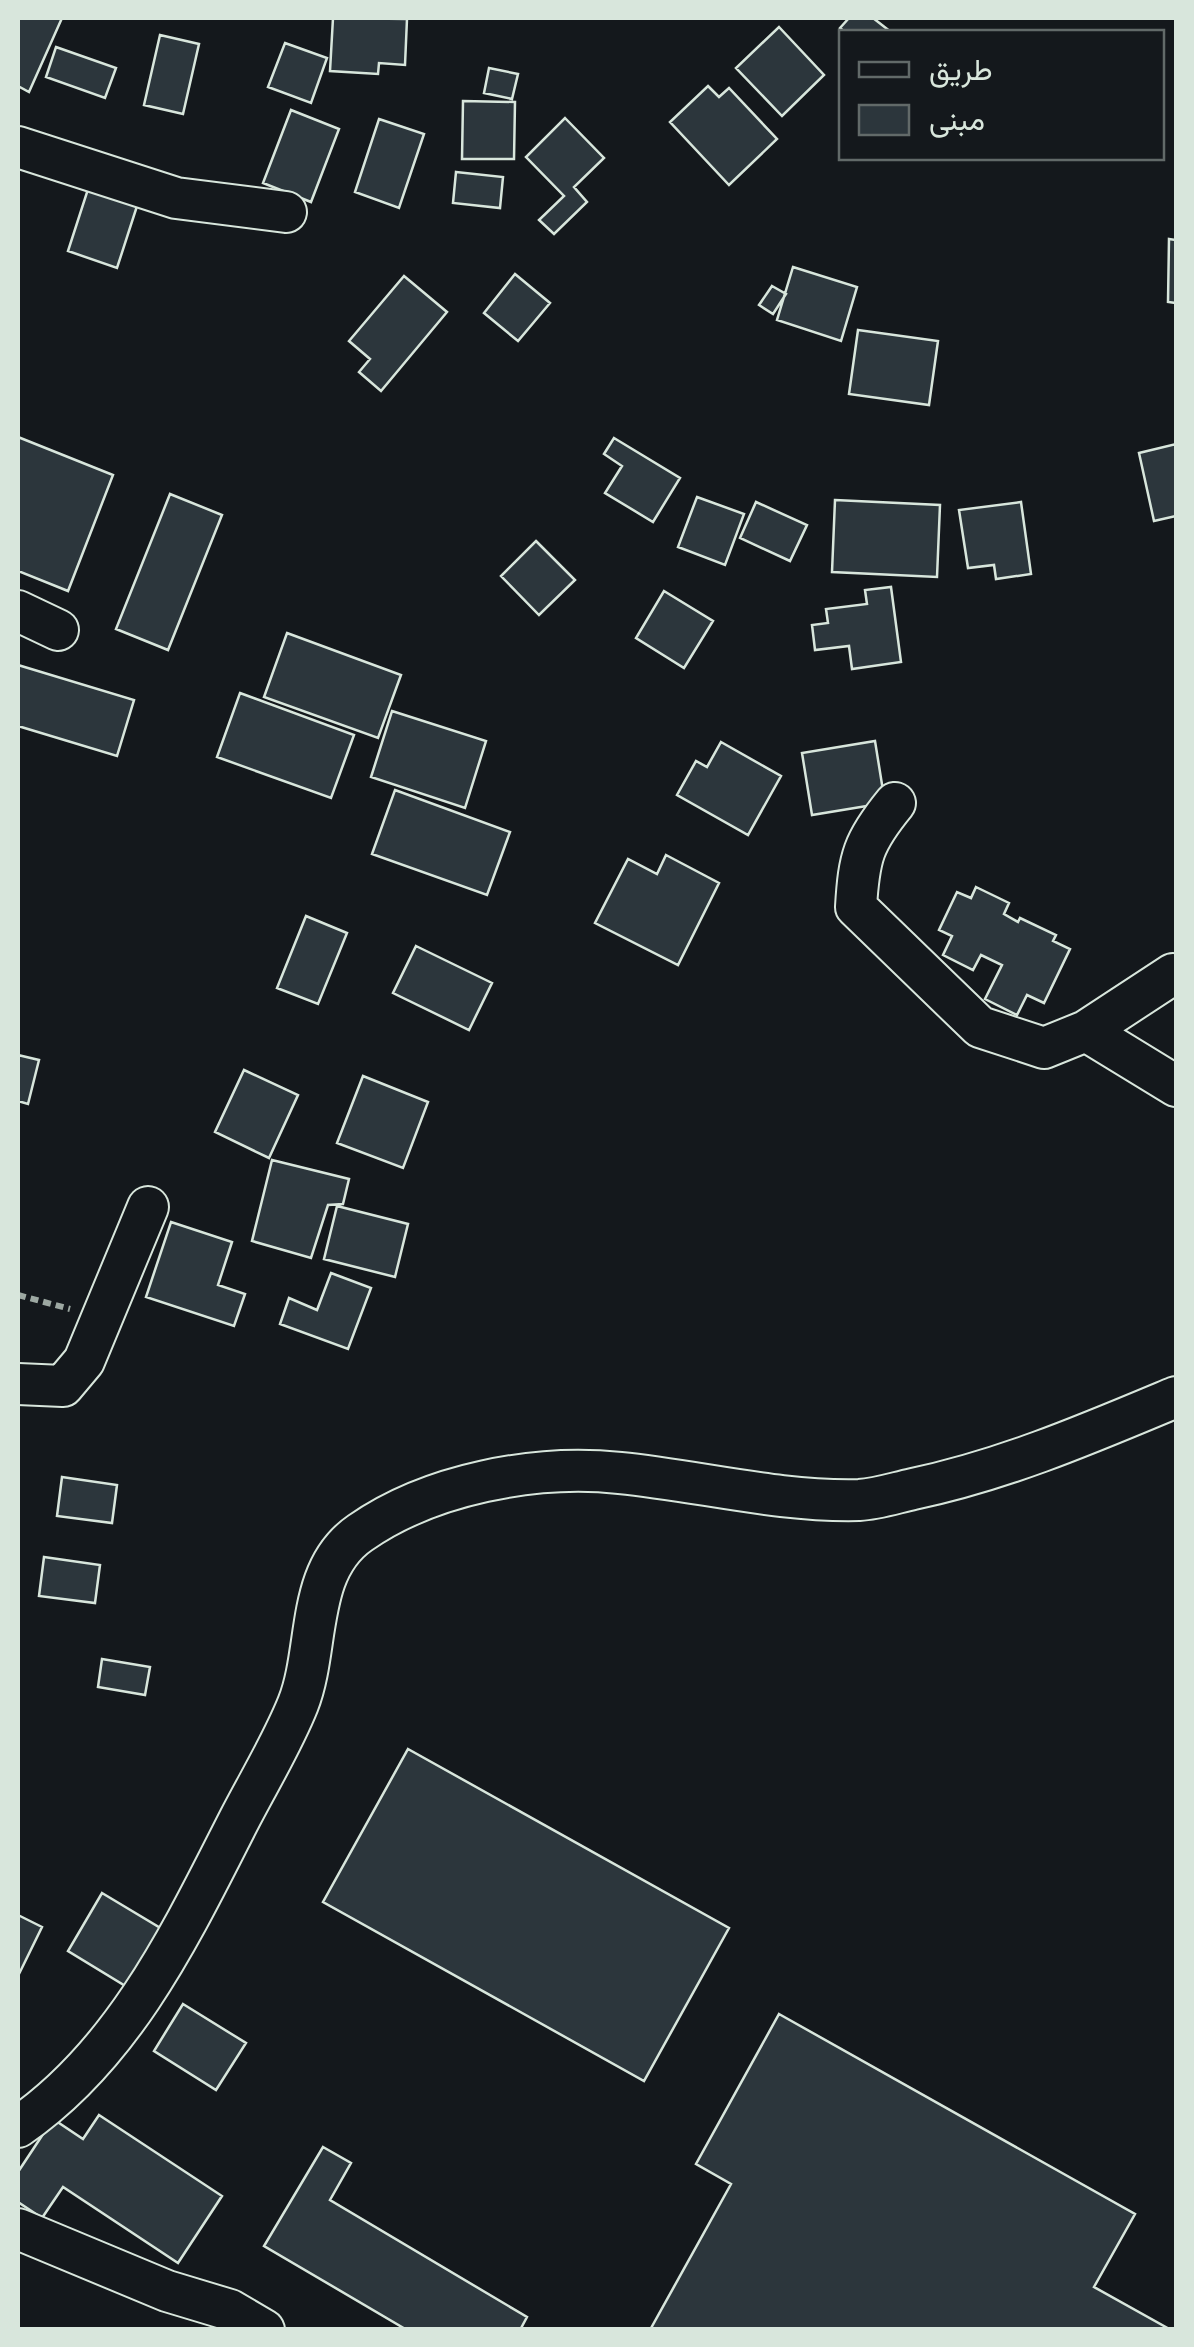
<svg xmlns="http://www.w3.org/2000/svg" width="1194" height="2347" font-family="Barlow,Vazirmatn,sans-serif">
  <rect width="100%" height="100%" fill="#14181c"/>
  <!-- building -->
  <path fill="#2c363c" stroke="#d8e6dc" stroke-width="2.5" d="M 18,18 L 62,18 L 29,92 L 18,86 Z
    M 333,18 L 407,19 L 405,65 L 379,63 L 378,74 L 330,71 Z
    M 849,18 L 873,18 L 891,32 L 845,32 L 840,28 Z
    M 779,27 L 824,75 L 782,116 L 736,68 Z
    M 160,35 L 199,44 L 183,114 L 144,105 Z
    M 285,43 L 327,58 L 311,103 L 268,87 Z
    M 56,47 L 116,68 L 105,98 L 46,77 Z
    M 489,68 L 518,74 L 512,99 L 484,93 Z
    M 708,86 L 719,97 L 729,88 L 777,139 L 729,185 L 670,122 Z
    M 463,101 L 515,102 L 514,159 L 462,159 Z
    M 291,110 L 339,129 L 311,202 L 263,183 Z
    M 565,118 L 604,158 L 574,187 L 587,202 L 554,234 L 539,220 L 564,196 L 526,157 Z
    M 379,119 L 424,134 L 399,208 L 355,192 Z
    M 456,172 L 503,177 L 500,208 L 453,203 Z
    M 89,186 L 138,203 L 117,268 L 68,251 Z
    M 1169,239 L 1176,240 L 1176,303 L 1168,302 Z
    M 793,267 L 857,287 L 841,341 L 777,320 Z
    M 515,274 L 550,303 L 518,341 L 484,313 Z
    M 404,276 L 447,312 L 381,391 L 359,372 L 370,359 L 349,341 Z
    M 772,286 L 786,294 L 773,314 L 759,305 Z
    M 858,330 L 938,341 L 929,405 L 849,394 Z
    M 18,437 L 113,475 L 68,591 L 18,571 Z
    M 614,438 L 680,478 L 653,522 L 605,493 L 622,466 L 604,454 Z
    M 1176,444 L 1176,516 L 1154,521 L 1139,453 Z
    M 170,494 L 222,515 L 168,650 L 116,629 Z
    M 697,497 L 744,514 L 725,565 L 678,547 Z
    M 835,500 L 940,505 L 937,577 L 832,572 Z
    M 756,502 L 807,525 L 790,561 L 740,538 Z
    M 1021,502 L 1031,574 L 996,579 L 994,565 L 968,568 L 959,510 Z
    M 536,541 L 575,580 L 539,615 L 501,576 Z
    M 891,587 L 901,662 L 852,669 L 849,646 L 815,650 L 812,625 L 828,623 L 826,609 L 867,604 L 865,590 Z
    M 664,591 L 713,621 L 684,668 L 636,638 Z
    M 287,633 L 401,675 L 378,738 L 264,697 Z
    M 18,665 L 134,700 L 117,756 L 18,726 Z
    M 240,693 L 354,735 L 331,798 L 217,757 Z
    M 392,711 L 486,741 L 465,808 L 371,777 Z
    M 875,741 L 885,803 L 812,815 L 802,753 Z
    M 721,742 L 781,776 L 748,835 L 677,795 L 696,761 L 707,767 Z
    M 395,790 L 510,832 L 487,895 L 372,854 Z
    M 666,855 L 719,883 L 678,965 L 595,923 L 628,859 L 657,874 Z
    M 976,887 L 1009,903 L 1004,914 L 1018,922 L 1020,918 L 1056,935 L 1053,941 L 1070,949 L 1044,1003 L 1027,995 L 1017,1015 L 985,999 L 1002,965 L 981,955 L 973,970 L 943,955 L 952,936 L 939,930 L 957,892 L 971,898 Z
    M 306,916 L 347,933 L 318,1004 L 277,988 Z
    M 416,946 L 492,983 L 469,1030 L 393,993 Z
    M 18,1055 L 39,1060 L 28,1104 L 18,1101 Z
    M 244,1070 L 298,1095 L 269,1158 L 215,1132 Z
    M 363,1076 L 428,1102 L 403,1168 L 337,1143 Z
    M 272,1160 L 349,1179 L 343,1204 L 328,1205 L 311,1258 L 252,1241 Z
    M 337,1206 L 408,1224 L 395,1277 L 324,1259 Z
    M 171,1222 L 232,1242 L 218,1285 L 245,1294 L 234,1326 L 146,1297 Z
    M 331,1273 L 371,1288 L 348,1349 L 280,1324 L 289,1298 L 317,1310 Z
    M 62,1477 L 117,1485 L 112,1523 L 57,1516 Z
    M 44,1557 L 100,1565 L 95,1603 L 39,1596 Z
    M 102,1659 L 150,1667 L 145,1695 L 98,1687 Z
    M 408,1749 L 729,1928 L 644,2081 L 323,1902 Z
    M 102,1893 L 167,1932 L 132,1990 L 68,1951 Z
    M 18,1915 L 42,1927 L 19,1974 L 18,1973 Z
    M 183,2004 L 246,2043 L 216,2090 L 154,2051 Z
    M 779,2014 L 1135,2214 L 1094,2287 L 1171,2330 L 650,2330 L 731,2184 L 696,2164 Z
    M 99,2115 L 222,2196 L 178,2263 L 63,2187 L 42,2218 L 18,2202 L 18,2172 L 53,2119 L 83,2139 Z
    M 323,2147 L 351,2163 L 330,2200 L 527,2317 L 520,2330 L 407,2330 L 264,2246 Z"/>
  <g fill="none" stroke-linecap="round" stroke-linejoin="round">
    <defs>
      <path id="minor" d="M 18,147 L 176,198 L 286,212
        M 18,611 L 58,630
        M 895,803 C 863,842 859,857 856,907 L 980,1027 L 1044,1048 L 1086,1031 L 1176,1086
        M 1086,1031 L 1173,974 L 1176,975
        M 18,1384 L 63,1386 L 84,1361 L 148,1207
        M 18,2127 C 124,2054 181,1934 238,1822 C 258,1783 282,1744 298,1704 C 320,1649 305,1571 360,1533 C 430,1484 535,1464 620,1473 C 700,1481 778,1502 859,1500 C 877,1499 895,1493 913,1489 C 1004,1470 1090,1433 1176,1397
        M 18,2229 L 167,2291 L 230,2310 L 264,2330"/>
    </defs>
    <!-- minor casing -->
    <use href="#minor" stroke="#d8e6dc" stroke-width="44"/>
    <!-- path -->
    <path stroke="#9da8a2" stroke-width="6" stroke-dasharray="8 5" stroke-linecap="butt" d="M 18,1295 L 70,1309"/>
    <!-- minor -->
    <use href="#minor" stroke="#14181c" stroke-width="40"/>
  </g>
  <!-- border -->
  <rect width="1194" height="2347" fill="none" stroke="#d8e6dc" stroke-width="40"/>
  <!-- legend -->
  <rect x="839" y="30" width="325" height="130" fill="#14181c" stroke="#626a69" stroke-width="2.5"/>
  <rect x="859" y="62" width="50" height="15" fill="#14181c" stroke="#626a69" stroke-width="2.5"/>
  <text x="929" y="80" font-size="30" fill="#d8e6dc">طريق</text>
  <rect x="859" y="105" width="50" height="30" fill="#2c363c" stroke="#626a69" stroke-width="2.5"/>
  <text x="929" y="130" font-size="30" fill="#d8e6dc">مبنى</text>
</svg>
